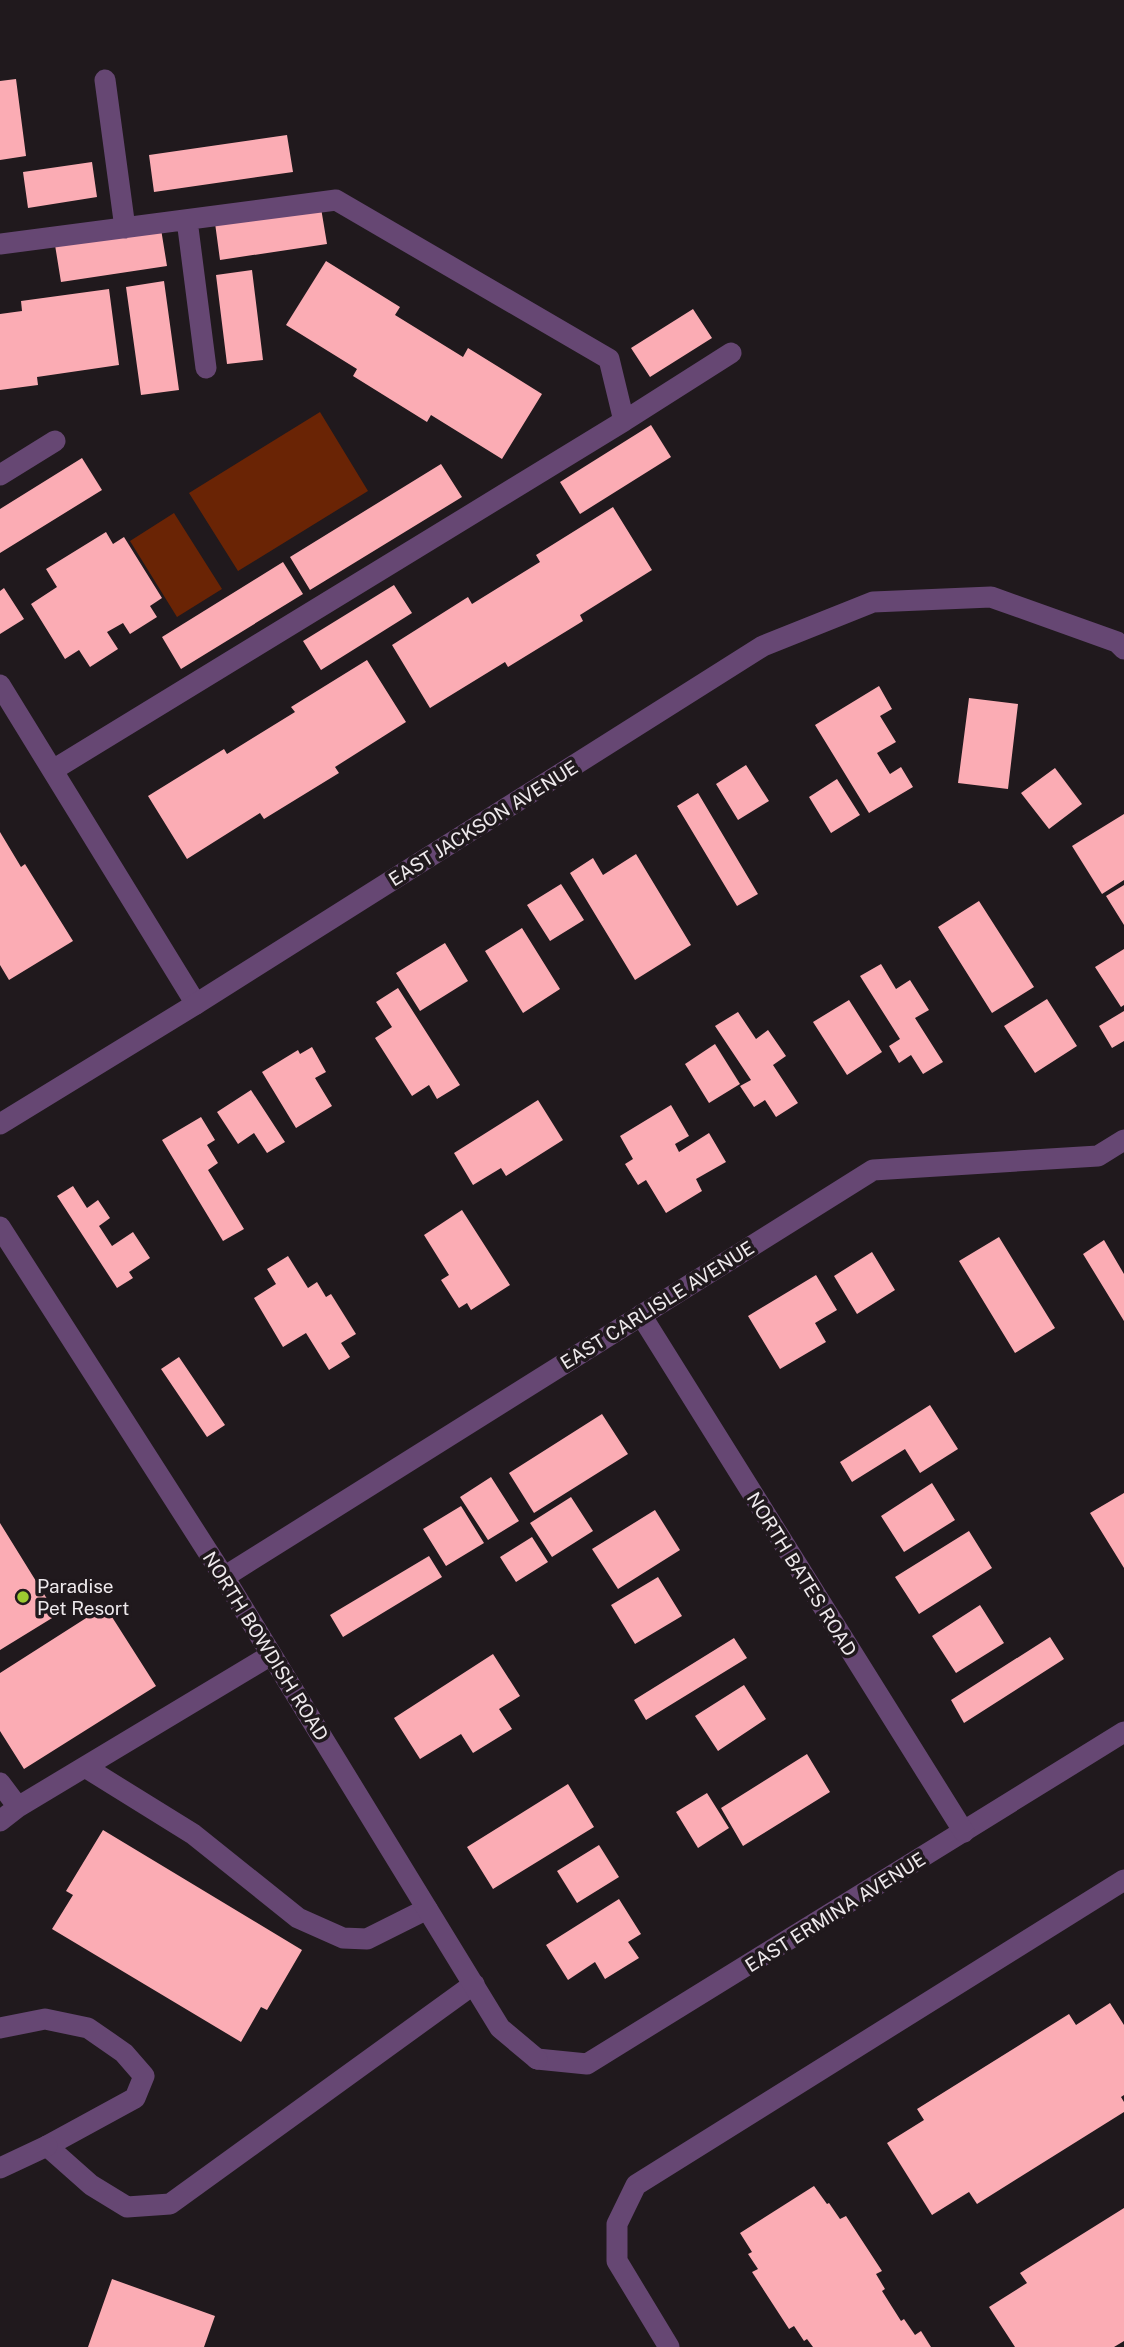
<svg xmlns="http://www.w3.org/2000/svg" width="1124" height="2347" font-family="'Public Sans',sans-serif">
  <rect width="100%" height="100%" fill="#20191d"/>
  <!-- green -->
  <path fill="#6a2405" d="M 320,412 L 368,491 L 238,571 L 189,493 Z
    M 174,513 L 222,589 L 177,617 L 130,541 Z"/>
  <!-- building -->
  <path fill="#fbacb4" d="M 16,79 L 26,156 L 0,160 L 0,81 Z
    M 287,135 L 293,172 L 154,192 L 149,155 Z
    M 92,162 L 97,197 L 28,208 L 23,172 Z
    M 321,208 L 327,244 L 220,260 L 215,223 Z
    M 161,229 L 167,266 L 61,282 L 55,245 Z
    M 326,261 L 400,307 L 395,315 L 463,357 L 468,348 L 542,394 L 502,459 L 431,415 L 427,422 L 353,376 L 357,369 L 286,325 Z
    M 252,270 L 263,360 L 227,364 L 216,275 Z
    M 164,281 L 179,390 L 141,395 L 126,287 Z
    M 109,289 L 119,365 L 37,377 L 38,385 L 0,390 L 0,314 L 22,311 L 21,301 Z
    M 693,309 L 712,338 L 650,377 L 631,348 Z
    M 651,425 L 671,457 L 580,514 L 560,482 Z
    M 82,458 L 102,490 L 0,553 L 0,509 Z
    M 441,464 L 462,497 L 310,590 L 290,557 Z
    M 613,507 L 652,570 L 580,615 L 583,621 L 508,667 L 505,662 L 430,708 L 392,645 L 468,597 L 472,604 L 540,562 L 536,555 Z
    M 106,532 L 113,544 L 124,537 L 162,598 L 150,606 L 157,617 L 130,634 L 123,623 L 107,632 L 118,649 L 90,667 L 79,650 L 65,659 L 31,604 L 57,587 L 46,569 Z
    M 283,562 L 303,594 L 181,669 L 162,637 Z
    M 394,585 L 412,613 L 321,670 L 303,641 Z
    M 4,588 L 24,619 L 0,634 L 0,591 Z
    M 367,660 L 406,722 L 335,767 L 339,773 L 264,819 L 260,813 L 187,859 L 148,796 L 224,749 L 227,754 L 295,712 L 291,707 Z
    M 879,686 L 892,709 L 880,716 L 896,742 L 877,753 L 890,774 L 901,767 L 913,787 L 869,813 L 815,725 Z
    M 969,698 L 1018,704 L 1008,789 L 958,783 Z
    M 746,765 L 769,801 L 738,820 L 716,784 Z
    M 1055,768 L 1082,804 L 1049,829 L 1021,793 Z
    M 837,779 L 860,815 L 831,833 L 809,797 Z
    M 698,793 L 758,894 L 737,906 L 677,806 Z
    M 1124,814 L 1124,880 L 1102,894 L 1072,846 Z
    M 0,832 L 21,867 L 25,864 L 73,941 L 9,980 L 0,965 Z
    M 636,854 L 691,945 L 635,980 L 570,873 L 593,858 L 603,875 Z
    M 561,884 L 584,920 L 550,941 L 527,905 Z
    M 1124,885 L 1124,925 L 1106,896 Z
    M 979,901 L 1034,987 L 992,1013 L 938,927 Z
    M 522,928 L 560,989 L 523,1013 L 485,951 Z
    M 445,943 L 468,981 L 420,1011 L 396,973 Z
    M 1124,949 L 1124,1005 L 1121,1007 L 1095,967 Z
    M 881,964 L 896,989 L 910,980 L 929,1010 L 915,1018 L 943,1062 L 923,1074 L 911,1055 L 899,1063 L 889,1046 L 900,1039 L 860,976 Z
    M 398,988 L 460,1085 L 437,1099 L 429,1085 L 412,1096 L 375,1038 L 392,1027 L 376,1002 Z
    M 1047,999 L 1077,1046 L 1035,1073 L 1004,1026 Z
    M 849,1000 L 882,1052 L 847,1075 L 813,1022 Z
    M 1124,1011 L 1124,1041 L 1112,1048 L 1099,1026 Z
    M 738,1012 L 756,1039 L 768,1030 L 786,1056 L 773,1065 L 798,1103 L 776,1117 L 765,1100 L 754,1107 L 740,1086 L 751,1080 L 715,1026 Z
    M 715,1044 L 740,1084 L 709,1103 L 685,1064 Z
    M 312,1047 L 326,1072 L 315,1078 L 332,1106 L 296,1128 L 262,1072 L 298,1050 L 300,1054 Z
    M 251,1090 L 285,1142 L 267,1153 L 254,1133 L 238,1144 L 217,1112 Z
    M 538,1100 L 563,1140 L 506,1176 L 501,1168 L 473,1185 L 454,1153 Z
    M 671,1105 L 689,1136 L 675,1144 L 679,1152 L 709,1133 L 726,1162 L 696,1179 L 702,1191 L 666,1213 L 646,1180 L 638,1185 L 625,1164 L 633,1159 L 620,1136 Z
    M 201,1117 L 215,1140 L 207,1145 L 218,1163 L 208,1170 L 244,1229 L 223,1241 L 162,1140 Z
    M 73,1186 L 87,1208 L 98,1200 L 110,1218 L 99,1226 L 112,1246 L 133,1232 L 150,1258 L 129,1272 L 133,1278 L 117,1288 L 57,1196 Z
    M 462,1210 L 510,1285 L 471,1310 L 467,1303 L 459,1308 L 441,1280 L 449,1275 L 424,1235 Z
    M 999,1237 L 1055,1328 L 1015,1353 L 959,1261 Z
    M 1104,1240 L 1124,1274 L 1124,1321 L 1083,1254 Z
    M 872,1252 L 895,1290 L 857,1314 L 834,1276 Z
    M 288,1256 L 308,1288 L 317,1282 L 326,1297 L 331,1294 L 356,1334 L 341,1343 L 350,1357 L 329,1370 L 306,1333 L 283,1347 L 254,1298 L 276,1284 L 267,1269 Z
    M 816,1275 L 837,1310 L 815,1323 L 826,1342 L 780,1369 L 748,1316 Z
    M 179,1357 L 225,1425 L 207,1437 L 161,1369 Z
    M 930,1405 L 958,1449 L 920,1473 L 905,1449 L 852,1482 L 840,1462 Z
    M 602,1414 L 628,1454 L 534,1513 L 509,1473 Z
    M 491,1477 L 519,1521 L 488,1540 L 460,1497 Z
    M 932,1483 L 955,1520 L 904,1552 L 881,1516 Z
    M 1124,1493 L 1124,1568 L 1090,1513 Z
    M 571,1497 L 593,1531 L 552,1557 L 530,1523 Z
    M 461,1506 L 484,1543 L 446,1566 L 423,1529 Z
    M 655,1510 L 680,1550 L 618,1589 L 592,1549 Z
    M 0,1523 L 57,1615 L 0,1650 Z
    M 969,1531 L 992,1568 L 919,1614 L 895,1577 Z
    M 532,1537 L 548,1562 L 516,1582 L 500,1557 Z
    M 429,1556 L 442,1577 L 343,1637 L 330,1615 Z
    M 658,1577 L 682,1616 L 635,1644 L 611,1605 Z
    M 980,1605 L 1004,1643 L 956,1673 L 932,1636 Z
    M 105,1606 L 156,1686 L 24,1769 L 0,1731 L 0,1673 Z
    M 1050,1637 L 1064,1659 L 964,1723 L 951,1700 Z
    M 734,1638 L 747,1658 L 646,1720 L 634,1700 Z
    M 493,1654 L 520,1696 L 499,1709 L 512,1729 L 473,1753 L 461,1734 L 420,1759 L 394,1718 Z
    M 744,1685 L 766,1719 L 718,1751 L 695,1716 Z
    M 807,1754 L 830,1792 L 743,1846 L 721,1808 Z
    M 568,1784 L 594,1827 L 493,1889 L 467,1847 Z
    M 707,1793 L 729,1828 L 698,1848 L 676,1812 Z
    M 103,1830 L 302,1950 L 267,2010 L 261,2007 L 241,2042 L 52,1929 L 73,1895 L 66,1891 Z
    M 599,1845 L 619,1877 L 577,1903 L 557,1871 Z
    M 619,1899 L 641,1934 L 628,1942 L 639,1958 L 605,1979 L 595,1962 L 568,1980 L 546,1945 Z
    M 1110,2003 L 1124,2025 L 1124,2095 L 1121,2097 L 1124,2102 L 1124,2112 L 977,2204 L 969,2192 L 932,2215 L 887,2143 L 924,2120 L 917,2109 L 1069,2014 L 1076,2025 Z
    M 814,2186 L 827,2204 L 829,2203 L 840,2219 L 846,2216 L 882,2271 L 876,2274 L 885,2289 L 882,2291 L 901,2321 L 904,2319 L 915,2335 L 921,2331 L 931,2347 L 813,2347 L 807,2339 L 804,2341 L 794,2326 L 789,2329 L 752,2272 L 758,2269 L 748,2254 L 752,2252 L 740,2233 Z
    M 1124,2208 L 1124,2341 L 1114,2347 L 1015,2347 L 989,2307 L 1027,2283 L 1020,2273 Z
    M 112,2279 L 215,2316 L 204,2347 L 88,2347 Z"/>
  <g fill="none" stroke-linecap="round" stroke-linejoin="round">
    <!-- service -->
    <path stroke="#664773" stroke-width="21" d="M 105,80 L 125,228
      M 187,220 L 206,368
      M 0,244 L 336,200 L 609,359 L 624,421 L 53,770
      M 624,421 L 731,353
      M 0,475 L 55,441
      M 0,685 L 196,1004
      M 85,1767 L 193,1834 L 298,1918 L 343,1938 L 367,1939 L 427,1909
      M 0,1783 L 18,1807 L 271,1655
      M 0,1821 L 18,1807
      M 0,2028 L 45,2019 L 88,2028 L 124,2053 L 144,2076 L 135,2098 L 47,2146 L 91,2185 L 127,2207 L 170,2204 L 474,1984
      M 537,2059 L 587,2064 L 1124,1732
      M 669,2347 L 617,2261 L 617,2224 L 636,2185 L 1124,1880"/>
    <!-- minor -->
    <path stroke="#664773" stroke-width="21" d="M 0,1124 L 196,1004 L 763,646 L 873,602 L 991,597 L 1117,642 L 1124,649
      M 0,1227 L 224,1577 L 500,2028 L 537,2059
      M 641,1315 L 964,1832
      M 224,1577 L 873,1170 L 1098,1156 L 1124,1140
      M 0,2168 L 47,2146"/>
  </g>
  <!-- markers -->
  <circle fill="#9dca30" stroke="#20191d" stroke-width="2.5" cx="23" cy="1597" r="7"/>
  <g text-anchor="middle" stroke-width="7" stroke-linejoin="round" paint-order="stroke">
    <!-- street labels -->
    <g font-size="19" fill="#eee9ec" stroke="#20191d">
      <text transform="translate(483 823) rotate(-32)" y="7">EAST JACKSON AVENUE</text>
      <text transform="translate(657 1305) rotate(-32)" y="7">EAST CARLISLE AVENUE</text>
      <text transform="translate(802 1574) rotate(58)" y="7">NORTH BATES ROAD</text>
      <text transform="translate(266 1646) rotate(58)" y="7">NORTH BOWDISH ROAD</text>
      <text transform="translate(835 1912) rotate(-32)" y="7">EAST ERMINA AVENUE</text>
    </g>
    <!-- poi labels -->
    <g font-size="19" fill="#eee9ec" stroke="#20191d" text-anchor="start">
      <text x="37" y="1593">Paradise<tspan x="37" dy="22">Pet Resort</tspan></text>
    </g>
  </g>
</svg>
